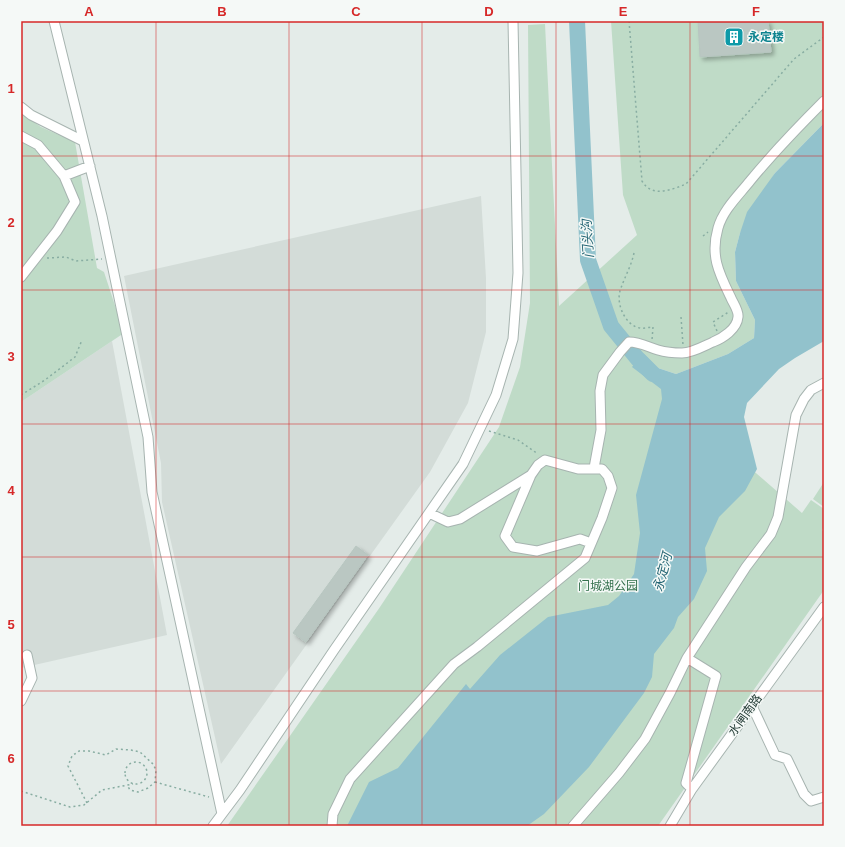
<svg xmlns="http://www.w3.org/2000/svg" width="845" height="847" font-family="Arial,'Noto Sans SC',sans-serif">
  <defs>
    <filter id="shadow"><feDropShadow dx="3" dy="3" stdDeviation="2" flood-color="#0004"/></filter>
  </defs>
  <rect width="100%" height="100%" fill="#e4ece9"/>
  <!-- built -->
  <path fill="#d3dcd8" d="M 481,196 L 486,278 L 486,332 L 468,403 L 430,472 L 221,764 L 162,502 L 161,463 L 124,276 Z
    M 112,341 L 167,635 L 21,668 L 21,402 Z"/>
  <!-- green -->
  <path fill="#bfdbc7" d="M 611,21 L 824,21 L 824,123 L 775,173 L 740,233 L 735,252 L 736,281 L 755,320 L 754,338 L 728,354 L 676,374 L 658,368 L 645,356 L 673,401 L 802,513 L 811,500 L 824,509 L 824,526 L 822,530 L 824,532 L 824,590 L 658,826 L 227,826 L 380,607 L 499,427 L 520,367 L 530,303 L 528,25 L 545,24 L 559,306 L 637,235 L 623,195 Z
    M 21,113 L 41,127 L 75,142 L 97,268 L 104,272 L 124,333 L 21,402 Z
    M 824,482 L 824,507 L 813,499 Z"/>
  <!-- water -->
  <path fill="#92c2cc" d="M 824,123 L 824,341 L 795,358 L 779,369 L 747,403 L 744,417 L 757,469 L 745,491 L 719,517 L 705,548 L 707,571 L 694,599 L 678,617 L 674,628 L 654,654 L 652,677 L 644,693 L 589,767 L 544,814 L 527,826 L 347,826 L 369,782 L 398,768 L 466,684 L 470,689 L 500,655 L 548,617 L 608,605 L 619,596 L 634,574 L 640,533 L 636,495 L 662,399 L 661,389 L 632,367 L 638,359 L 644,354 L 658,368 L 676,374 L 728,354 L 754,338 L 755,320 L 736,281 L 735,252 L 740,233 L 747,212 L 775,173 Z"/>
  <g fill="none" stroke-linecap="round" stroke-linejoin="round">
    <!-- river -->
    <path stroke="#92c2cc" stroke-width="16" d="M 577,21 L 588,260 L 611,326 L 637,358 L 653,374"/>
  </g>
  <!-- building -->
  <path fill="#bac7c2" stroke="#b7c6c0" filter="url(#shadow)" d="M 698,21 L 768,21 L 771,52 L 700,57 Z
    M 356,546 L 368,555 L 306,642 L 293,633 Z"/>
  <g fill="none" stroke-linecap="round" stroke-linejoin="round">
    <defs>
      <path id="minor" d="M 54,21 L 102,216 L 148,437 L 152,492 L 222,814
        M 21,107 L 31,115 L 83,141
        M 21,136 L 38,145 L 64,176 L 75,202 L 57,231 L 21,277
        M 64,176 L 90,166
        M 594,468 L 601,430 L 600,391 L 603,375 L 620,352 L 629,342 C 640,342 648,347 658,350 C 665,352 674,353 682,353 C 692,353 704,346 713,342 C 723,338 737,329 738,317 C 739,311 733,303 731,298 C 719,273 710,256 718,228 C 723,210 738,196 750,181 C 773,153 798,127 824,101
        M 531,475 L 505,536 L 513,547 L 537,551 L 580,539 L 591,543
        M 687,658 L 716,676 L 686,783 L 692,789
        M 21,701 L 32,678 L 27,655
        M 752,706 L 775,755 L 787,759 L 804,794 L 811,801 L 824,797
        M 213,826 L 240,790 L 334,650 L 463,464 L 496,395 L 513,339 L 518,273 L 513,21
        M 332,826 L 333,814 L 350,779 L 454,664 L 477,647 L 585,558 L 602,518 L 612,488 L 608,476 L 602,469 L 578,469 L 545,460 L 538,465 L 531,475 L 460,519 L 448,522 L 429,513
        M 573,826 L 619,773 L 645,739 L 670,693 L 687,658 L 746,567 L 771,534 L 778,517 L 796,415 L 804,399 L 811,390 L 824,383
        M 670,826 L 692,789 L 824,607"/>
    </defs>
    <!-- minor casing -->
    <use href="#minor" stroke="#a7b4b0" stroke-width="11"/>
    <!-- path -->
    <path stroke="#88ada2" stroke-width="1.5" stroke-dasharray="2 3" stroke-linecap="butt" d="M 629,21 L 642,181 C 652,198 671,190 686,184 L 794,59 L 824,37
      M 703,236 L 708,232
      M 634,253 C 631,267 624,278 620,291 C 616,305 626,326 640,328 C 644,329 649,327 653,327 L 652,340
      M 47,258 L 66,257 L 76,261 L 102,259
      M 681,317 L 683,345
      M 717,331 L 713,322 L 727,313 L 728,311
      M 21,395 L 45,380 L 75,357 L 82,340
      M 489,431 L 518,440 L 538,454
      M125 773a11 11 0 1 1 22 0a11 11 0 1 1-22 0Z
      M 155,782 L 209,797
      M 21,791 L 70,807 L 84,805 L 102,790 L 133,784
      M 87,803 L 68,766 L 72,756 L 79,751 L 89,751 L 106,755 L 116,749 L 131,750 L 140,752 L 153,764 L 156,770 L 155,782 L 148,788 L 138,792 L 130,790 L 127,785"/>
    <!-- minor -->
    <use href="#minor" stroke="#fff" stroke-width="9"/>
  </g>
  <!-- grid -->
  <path fill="none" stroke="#d62828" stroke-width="1" stroke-opacity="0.55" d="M 156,21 L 156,826M 289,21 L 289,826M 422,21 L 422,826M 556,21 L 556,826M 690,21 L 690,826M 21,156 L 824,156M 21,290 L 824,290M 21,424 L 824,424M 21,557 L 824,557M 21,691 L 824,691"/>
  <!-- icons -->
  <defs>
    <symbol id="building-square" viewBox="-11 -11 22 22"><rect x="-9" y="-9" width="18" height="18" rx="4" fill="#0f9aa8" stroke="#f5f9f7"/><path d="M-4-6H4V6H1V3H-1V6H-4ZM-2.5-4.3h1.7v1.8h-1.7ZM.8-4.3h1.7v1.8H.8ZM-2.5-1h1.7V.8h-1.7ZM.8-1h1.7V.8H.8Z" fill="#fff"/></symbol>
  </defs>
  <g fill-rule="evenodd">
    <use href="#building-square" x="723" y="26" width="22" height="22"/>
  </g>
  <g text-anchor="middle" stroke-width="3" stroke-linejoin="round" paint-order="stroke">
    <!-- culture labels -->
    <g font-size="12" font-weight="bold" fill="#0d838f" stroke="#f5f9f7" text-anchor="start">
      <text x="748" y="41">永定楼</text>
    </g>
    <!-- park labels -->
    <g font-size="12" fill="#33704c" stroke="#f5f9f7">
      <text x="608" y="590">门城湖公园</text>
    </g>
    <!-- street labels -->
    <g font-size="12" fill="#253d37" stroke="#f5f9f7">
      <text transform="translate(745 715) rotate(-54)" y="4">水闸南路</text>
    </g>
    <!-- water labels -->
    <g font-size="13" font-style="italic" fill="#246574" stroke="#f5f9f7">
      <text transform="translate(587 239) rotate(-94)" y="5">门头沟</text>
      <text transform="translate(662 572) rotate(-75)" y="5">永定河</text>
    </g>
  </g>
  <!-- border -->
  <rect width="845" height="847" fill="none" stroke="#f5f9f7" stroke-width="44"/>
  <rect x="22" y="22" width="801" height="803" fill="none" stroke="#d62828" stroke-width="1.5"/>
  <g font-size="13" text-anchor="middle" font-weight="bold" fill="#d62828">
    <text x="89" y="16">A</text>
    <text x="222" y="16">B</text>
    <text x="356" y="16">C</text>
    <text x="489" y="16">D</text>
    <text x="623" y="16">E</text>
    <text x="756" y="16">F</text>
    <text x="11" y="93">1</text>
    <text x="11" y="227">2</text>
    <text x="11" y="361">3</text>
    <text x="11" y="495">4</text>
    <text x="11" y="629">5</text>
    <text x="11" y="763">6</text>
  </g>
</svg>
